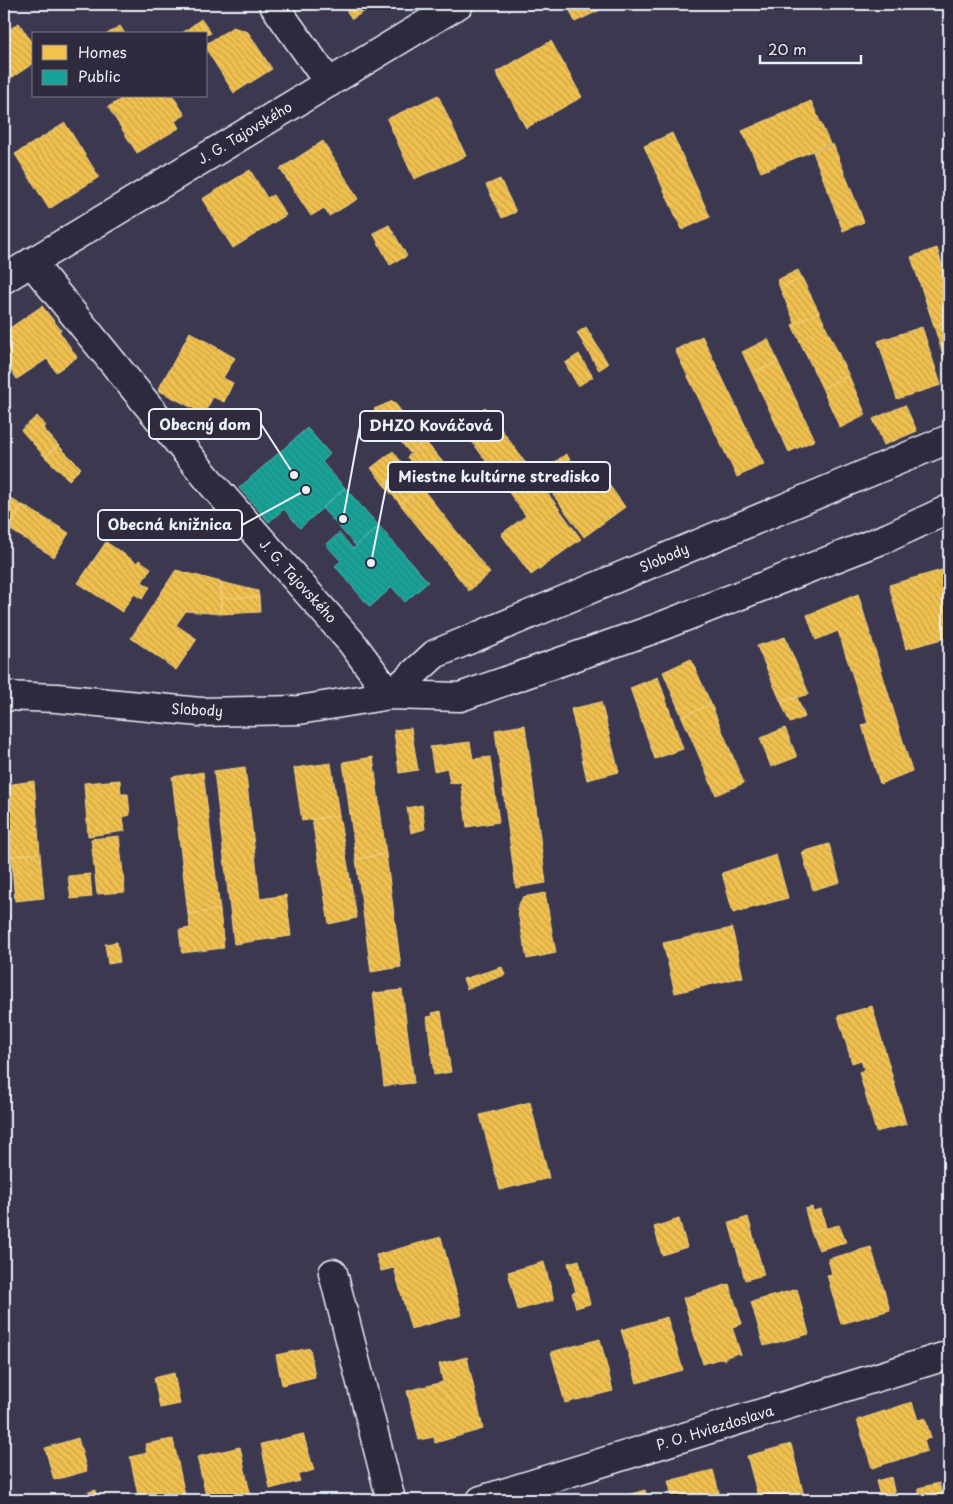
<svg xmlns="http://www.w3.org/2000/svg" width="953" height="1504" font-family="'Playpen Sans',sans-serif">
  <defs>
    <pattern id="homes-back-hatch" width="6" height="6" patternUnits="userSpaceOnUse" patternTransform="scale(1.25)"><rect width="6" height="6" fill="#f2c14e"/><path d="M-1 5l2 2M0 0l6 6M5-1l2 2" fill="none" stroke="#c7a34d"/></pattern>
    <pattern id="public-back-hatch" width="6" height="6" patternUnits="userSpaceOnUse" patternTransform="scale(1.25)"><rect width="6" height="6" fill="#17a398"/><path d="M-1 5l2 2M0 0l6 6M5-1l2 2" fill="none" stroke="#258881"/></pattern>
  </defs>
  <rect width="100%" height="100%" fill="#3c384f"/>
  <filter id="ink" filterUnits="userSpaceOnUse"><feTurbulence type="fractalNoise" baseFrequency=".02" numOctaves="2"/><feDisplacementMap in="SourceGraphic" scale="10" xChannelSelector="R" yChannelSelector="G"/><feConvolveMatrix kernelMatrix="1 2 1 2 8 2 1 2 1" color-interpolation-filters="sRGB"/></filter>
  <g filter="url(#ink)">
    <!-- homes -->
    <path fill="url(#homes-back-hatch)" stroke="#efcf81" d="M 342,4 L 376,4 L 352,19 Z
      M 567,4 L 597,4 L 600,10 L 575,22 Z
      M 787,4 L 805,4 L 791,11 Z
      M 201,19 L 211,33 L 206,35 L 181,34 Z
      M 19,23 L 34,46 L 34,63 L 8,80 L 4,73 L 4,33 Z
      M 120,26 L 125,34 L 107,34 Z
      M 233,27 L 248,32 L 272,69 L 234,93 L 206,49 L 206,44 Z
      M 551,41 L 582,97 L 526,128 L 496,72 Z
      M 438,95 L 466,156 L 414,179 L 387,119 Z
      M 126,96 L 173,96 L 185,115 L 175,121 L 179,128 L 137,153 L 108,107 Z
      M 811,101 L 830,144 L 761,172 L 742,131 Z
      M 65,123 L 99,177 L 49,209 L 15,154 Z
      M 672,133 L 710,217 L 682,230 L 644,146 Z
      M 323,141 L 358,199 L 329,216 L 324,208 L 311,216 L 280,169 Z
      M 833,144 L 864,222 L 843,231 L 813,152 Z
      M 250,170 L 267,198 L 273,195 L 286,215 L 233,248 L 202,199 Z
      M 500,179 L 516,212 L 502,218 L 486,185 Z
      M 389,225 L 407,256 L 390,265 L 373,233 Z
      M 937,248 L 949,288 L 949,322 L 934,326 L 911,257 Z
      M 798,270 L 802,278 L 780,288 L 777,280 Z
      M 802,278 L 819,312 L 795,323 L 780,288 Z
      M 42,306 L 61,330 L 59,331 L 77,357 L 56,372 L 47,359 L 17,379 L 4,360 L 4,332 Z
      M 819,312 L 849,376 L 822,388 L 792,325 Z
      M 949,322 L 949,374 L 934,326 Z
      M 586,327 L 608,364 L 599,370 L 577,333 Z
      M 922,327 L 941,385 L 897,399 L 878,341 Z
      M 190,332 L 235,358 L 223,378 L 233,383 L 224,402 L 213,397 L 204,414 L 158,390 Z
      M 702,336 L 764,464 L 737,477 L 675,350 Z
      M 768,339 L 778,362 L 752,373 L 742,352 Z
      M 579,354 L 593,377 L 578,386 L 565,363 Z
      M 778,362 L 815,440 L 789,452 L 752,373 Z
      M 849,376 L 866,415 L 840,428 L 822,388 Z
      M 393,401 L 425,441 L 410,453 L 374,409 Z
      M 905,405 L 917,431 L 884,445 L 873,419 Z
      M 485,407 L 581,539 L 531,575 L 501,534 L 526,516 L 460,425 Z
      M 37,416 L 46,426 L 43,428 L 58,445 L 45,457 L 21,430 Z
      M 425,441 L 447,467 L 428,482 L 407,457 Z
      M 58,445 L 81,468 L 69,480 L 45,457 Z
      M 393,451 L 405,467 L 384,485 L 371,468 Z
      M 566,454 L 576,468 L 549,489 L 538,474 Z
      M 405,467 L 421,487 L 400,504 L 384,485 Z
      M 576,468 L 594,492 L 607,482 L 625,507 L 584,537 L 549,489 Z
      M 421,487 L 490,573 L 469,591 L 400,504 Z
      M 4,494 L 21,505 L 6,528 L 4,527 Z
      M 21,505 L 23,505 L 9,529 L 6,528 Z
      M 23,505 L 69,533 L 54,557 L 9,529 Z
      M 106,542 L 137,563 L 139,560 L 151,568 L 142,582 L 150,587 L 142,599 L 134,594 L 122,612 L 78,583 Z
      M 949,568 L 949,637 L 906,649 L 889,585 Z
      M 176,570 L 221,582 L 221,614 L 186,611 L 176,625 L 197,639 L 176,670 L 131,638 Z
      M 221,582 L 258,591 L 259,597 L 221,598 Z
      M 858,594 L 912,771 L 880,784 L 862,725 L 868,723 L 838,631 L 816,640 L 807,615 Z
      M 259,597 L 260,612 L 221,614 L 221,598 Z
      M 785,637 L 809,694 L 781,702 L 757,646 Z
      M 691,659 L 711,704 L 682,717 L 663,672 Z
      M 658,677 L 683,749 L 655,759 L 630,688 Z
      M 797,697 L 805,717 L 790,723 L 781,702 Z
      M 601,702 L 619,772 L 587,780 L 571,709 Z
      M 711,704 L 744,783 L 716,795 L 682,717 Z
      M 525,725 L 546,883 L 516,888 L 495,730 Z
      M 411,728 L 418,770 L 399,773 L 394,730 Z
      M 785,728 L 797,757 L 771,767 L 760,738 Z
      M 470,742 L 473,759 L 490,757 L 499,822 L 467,827 L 461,782 L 450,783 L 447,768 L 434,771 L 430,747 Z
      M 373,757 L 386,854 L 356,859 L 343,762 Z
      M 331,763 L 339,815 L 302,821 L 294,768 Z
      M 245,767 L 260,899 L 286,895 L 291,936 L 234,944 L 214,771 Z
      M 203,772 L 220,910 L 188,914 L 172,777 Z
      M 120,780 L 121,794 L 128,794 L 130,815 L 123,817 L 125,831 L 88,836 L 84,783 Z
      M 34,781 L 40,853 L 11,856 L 5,785 Z
      M 422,805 L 425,829 L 411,833 L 407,808 Z
      M 339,815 L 357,918 L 329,924 L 312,819 Z
      M 119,836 L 125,892 L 97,894 L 91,839 Z
      M 829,844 L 840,882 L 813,890 L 802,852 Z
      M 40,853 L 44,898 L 15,901 L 11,856 Z
      M 386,854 L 401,967 L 371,972 L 356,859 Z
      M 776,855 L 788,898 L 733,913 L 722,873 Z
      M 90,874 L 92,897 L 71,899 L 68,876 Z
      M 545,893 L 556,953 L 527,959 L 517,908 L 523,897 Z
      M 4,896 L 7,896 L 10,932 L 4,933 Z
      M 220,910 L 224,948 L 182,953 L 179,930 L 190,928 L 188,914 Z
      M 732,928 L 743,977 L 675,993 L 663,943 Z
      M 117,942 L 120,962 L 108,964 L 105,944 Z
      M 502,967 L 505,975 L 467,989 L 463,979 Z
      M 402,990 L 414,1083 L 384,1086 L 373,993 Z
      M 872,1006 L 906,1124 L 876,1132 L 859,1072 L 864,1070 L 861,1060 L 852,1063 L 838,1016 Z
      M 441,1011 L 451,1072 L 434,1075 L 427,1017 L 433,1016 L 432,1013 Z
      M 530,1102 L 549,1178 L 500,1190 L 480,1115 Z
      M 812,1207 L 813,1211 L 821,1209 L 826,1228 L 811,1232 L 805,1209 Z
      M 748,1217 L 764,1275 L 745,1280 L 729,1223 Z
      M 679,1219 L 687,1247 L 662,1255 L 654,1227 Z
      M 839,1225 L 846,1242 L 819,1250 L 811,1232 Z
      M 441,1237 L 462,1315 L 411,1329 L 394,1268 L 381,1271 L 376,1255 Z
      M 871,1247 L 890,1310 L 841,1324 L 827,1275 L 832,1274 L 828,1259 Z
      M 579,1260 L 590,1304 L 576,1308 L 572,1293 L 576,1292 L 568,1263 Z
      M 544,1262 L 554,1300 L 518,1310 L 508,1272 Z
      M 729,1284 L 742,1324 L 732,1327 L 741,1355 L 738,1353 L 724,1358 L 725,1360 L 722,1358 L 703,1364 L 683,1298 Z
      M 797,1289 L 809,1334 L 764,1346 L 751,1302 Z
      M 667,1317 L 683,1370 L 637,1383 L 621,1330 Z
      M 600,1339 L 613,1391 L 565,1403 L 551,1352 Z
      M 310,1348 L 315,1377 L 282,1385 L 276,1355 Z
      M 467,1357 L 483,1429 L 435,1443 L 434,1437 L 419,1440 L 407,1391 L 443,1382 L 439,1364 Z
      M 174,1373 L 180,1404 L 160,1408 L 154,1378 Z
      M 912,1402 L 918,1420 L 925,1418 L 931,1438 L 924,1440 L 927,1451 L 872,1468 L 857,1420 Z
      M 303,1434 L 314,1470 L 298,1475 L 300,1481 L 270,1489 L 261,1444 Z
      M 78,1438 L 87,1471 L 54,1480 L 45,1448 Z
      M 173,1439 L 186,1500 L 139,1500 L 130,1457 L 147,1453 L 145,1444 Z
      M 791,1444 L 805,1500 L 759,1500 L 747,1456 Z
      M 240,1447 L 250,1493 L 207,1500 L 197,1457 Z
      M 713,1470 L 721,1500 L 673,1500 L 668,1481 Z
      M 891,1477 L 896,1500 L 881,1500 L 876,1481 Z
      M 939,1483 L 944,1500 L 921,1500 L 918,1488 Z
      M 95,1490 L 98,1500 L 63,1500 Z
      M 645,1490 L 648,1500 L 610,1500 Z"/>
    <!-- public -->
    <path fill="url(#public-back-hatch)" stroke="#56bab5" d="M 307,428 L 330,454 L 322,462 L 345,488 L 300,528 L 284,509 L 269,522 L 239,488 Z
      M 345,488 L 379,526 L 356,546 L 322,508 Z
      M 379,526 L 428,582 L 405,602 L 392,587 L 370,607 L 335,566 L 341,561 L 326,545 L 339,533 L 353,549 Z"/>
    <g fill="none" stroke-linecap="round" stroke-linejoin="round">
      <defs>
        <path id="street" d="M 273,4 L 329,83
          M 31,262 L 212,484 L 352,643 L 390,695 L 460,697 L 654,629 L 889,537 L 949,509
          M 4,279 L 459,4
          M 4,696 L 57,698 L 200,712 L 299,710 L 390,695 L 435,654 L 949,439
          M 333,1273 L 391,1500
          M 481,1500 L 949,1355"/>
      </defs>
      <!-- street casing -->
      <use href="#street" stroke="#e8f1f8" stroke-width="31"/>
      <!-- street -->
      <use href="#street" stroke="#2f2a3d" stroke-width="28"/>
    </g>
  </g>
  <g text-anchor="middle" stroke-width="5" stroke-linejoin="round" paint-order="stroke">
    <!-- street labels -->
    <g font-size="14" fill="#e8f1f8" stroke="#2f2a3d">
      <text transform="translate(245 133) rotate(-31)" y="5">J. G. Tajovského</text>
      <text transform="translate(664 558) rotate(-23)" y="5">Slobody</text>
      <text transform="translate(298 581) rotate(48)" y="5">J. G. Tajovského</text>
      <text transform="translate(197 710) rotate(3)" y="5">Slobody</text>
      <text transform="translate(715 1428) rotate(-17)" y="5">P. O. Hviezdoslava</text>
    </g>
  </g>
  <!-- callouts -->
  <path fill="none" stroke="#e8f1f8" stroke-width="2" d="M294 475L261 424M343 519L360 426M371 563L388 477M306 490L242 525"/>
  <g fill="#e8f1f8" stroke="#2f2a3d" stroke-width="2">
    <circle cx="294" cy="475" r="5"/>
    <circle cx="343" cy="519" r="5"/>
    <circle cx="371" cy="563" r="5"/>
    <circle cx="306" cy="490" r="5"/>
  </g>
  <g fill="#2f2a3d" stroke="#e8f1f8" stroke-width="2">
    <rect x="149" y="409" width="112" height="30" rx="5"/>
    <rect x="360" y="411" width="143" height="30" rx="5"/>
    <rect x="388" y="462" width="222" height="30" rx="5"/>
    <rect x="98" y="510" width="144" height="30" rx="5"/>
  </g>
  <g font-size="15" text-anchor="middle" font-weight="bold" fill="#e8f1f8">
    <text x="205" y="430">Obecný dom</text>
    <text x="431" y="431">DHZO Kováčová</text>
    <text x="499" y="482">Miestne kultúrne stredisko</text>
    <text x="170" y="530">Obecná knižnica</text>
  </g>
  <!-- margin -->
  <rect width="953" height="1504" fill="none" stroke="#2f2a3d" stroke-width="20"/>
  <rect x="10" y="10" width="933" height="1484" fill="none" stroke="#e8f1f8" stroke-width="2" filter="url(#ink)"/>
  <!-- legend -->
  <rect x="32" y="32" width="175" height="65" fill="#2f2a3d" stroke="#797a88"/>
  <rect x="42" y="45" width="25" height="15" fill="#f2c14e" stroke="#797a88"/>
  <text x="78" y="58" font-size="15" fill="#e8f1f8">Homes</text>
  <rect x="42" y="70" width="25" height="15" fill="#17a398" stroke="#797a88"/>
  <text x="78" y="82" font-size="15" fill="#e8f1f8">Public</text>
  <!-- scale -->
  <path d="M760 55v8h101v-8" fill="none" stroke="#e8f1f8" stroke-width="2.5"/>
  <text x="768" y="55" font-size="15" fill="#e8f1f8" stroke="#2f2a3d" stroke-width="4" paint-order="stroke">20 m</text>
</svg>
